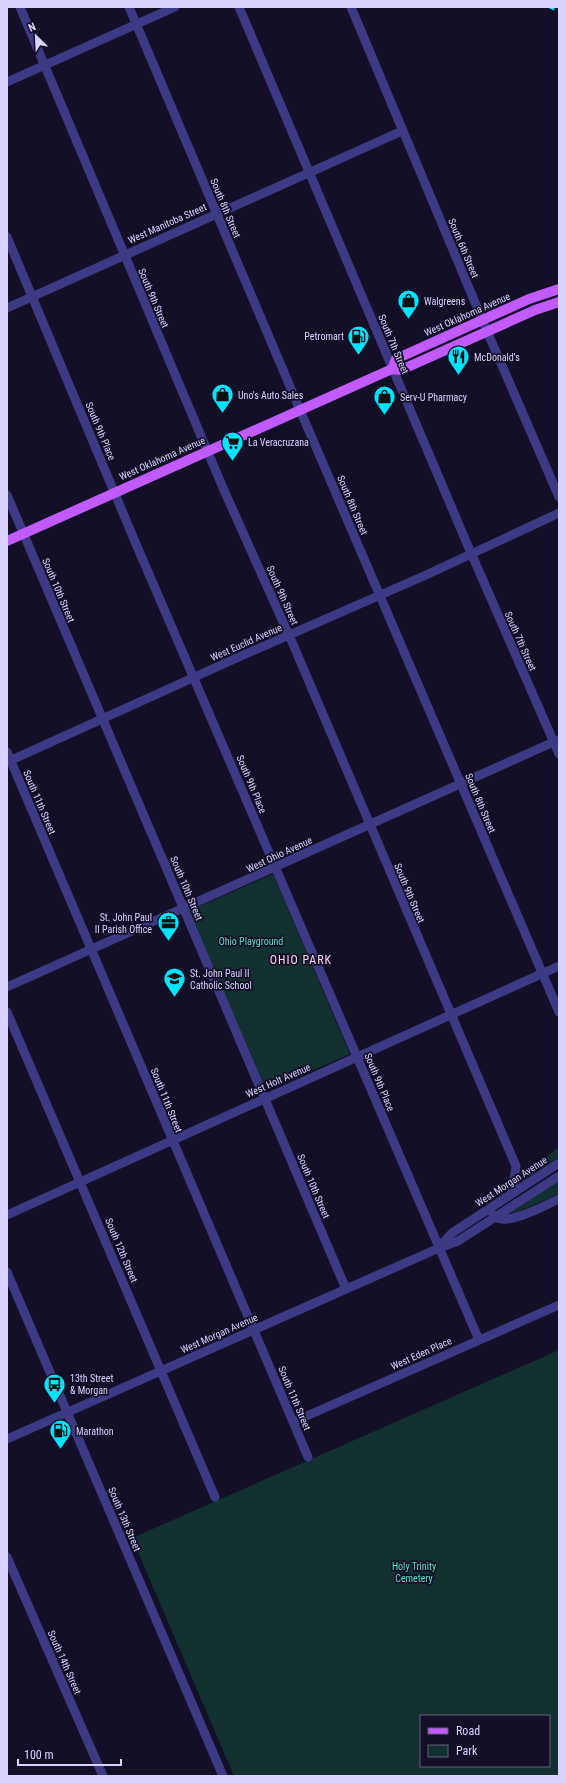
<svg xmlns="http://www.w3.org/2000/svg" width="566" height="1783" font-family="'Roboto Condensed',sans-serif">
  <rect width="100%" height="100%" fill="#130f26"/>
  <!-- green -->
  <path fill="#12302f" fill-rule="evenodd" d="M 273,874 L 350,1054 L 266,1091 L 188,911 Z
    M 559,1147 L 559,1157 L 516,1185 L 517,1179 Z
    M 559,1181 L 559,1194 L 512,1214 L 511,1213 Z
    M 559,1350 L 559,1776 L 234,1776 L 132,1538 ZM 421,1716 L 549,1716 L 549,1766 L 421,1766 Z"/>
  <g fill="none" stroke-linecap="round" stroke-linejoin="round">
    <!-- minor -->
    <path stroke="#3d3a85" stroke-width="9" d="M 20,7 L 223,488 L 292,642 L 516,1166 L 512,1193
      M 129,7 L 300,410 L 559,1012
      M 239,7 L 468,546 L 559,754
      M 351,7 L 487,331 L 559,497
      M 7,82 L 175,7
      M 7,237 L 136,544 L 479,1340
      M 7,308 L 402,131
      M 7,495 L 346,1289
      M 7,752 L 308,1457
      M 7,762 L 241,656 L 426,575 L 559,513
      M 7,987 L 558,740
      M 7,1012 L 215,1497
      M 7,1215 L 559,966
      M 493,1215 C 503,1229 546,1205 559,1199
      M 440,1246 L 452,1233 L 559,1163
      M 7,1272 L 223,1776
      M 293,1422 L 559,1305
      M 7,1439 L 439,1248 L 458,1241 L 559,1176
      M 7,1557 L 103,1776"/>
    <!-- major -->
    <path stroke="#c25bff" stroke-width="10" d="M 392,369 L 396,359 L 529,299 L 559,289
      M 7,541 L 392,369 L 401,370 L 535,310 L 559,302"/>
    <!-- rail -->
    <path stroke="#00e5ff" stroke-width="2" stroke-dasharray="6 5" stroke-linecap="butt" d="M 549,7 L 559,12"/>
  </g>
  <!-- icons -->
  <defs>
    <symbol id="shop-pin" viewBox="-11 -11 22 30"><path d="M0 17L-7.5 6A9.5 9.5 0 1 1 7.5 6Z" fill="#00e5ff" stroke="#130f26"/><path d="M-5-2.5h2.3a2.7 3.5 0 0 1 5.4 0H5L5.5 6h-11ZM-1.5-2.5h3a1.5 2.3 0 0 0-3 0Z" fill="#111"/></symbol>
    <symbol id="fuel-pin" viewBox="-11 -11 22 30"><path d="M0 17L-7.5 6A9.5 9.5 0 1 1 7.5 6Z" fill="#00e5ff" stroke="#130f26"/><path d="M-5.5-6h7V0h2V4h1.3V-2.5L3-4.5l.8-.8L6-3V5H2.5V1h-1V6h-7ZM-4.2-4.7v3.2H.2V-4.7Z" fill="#111"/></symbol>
    <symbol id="restaurant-pin" viewBox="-11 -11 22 30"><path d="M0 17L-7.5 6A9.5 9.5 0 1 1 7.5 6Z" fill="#00e5ff" stroke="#130f26"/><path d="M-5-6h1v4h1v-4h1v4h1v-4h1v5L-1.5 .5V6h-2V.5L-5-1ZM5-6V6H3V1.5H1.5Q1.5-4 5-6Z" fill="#111"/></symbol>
    <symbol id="supermarket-pin" viewBox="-11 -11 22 30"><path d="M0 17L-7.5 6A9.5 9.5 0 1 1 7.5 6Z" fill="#00e5ff" stroke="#130f26"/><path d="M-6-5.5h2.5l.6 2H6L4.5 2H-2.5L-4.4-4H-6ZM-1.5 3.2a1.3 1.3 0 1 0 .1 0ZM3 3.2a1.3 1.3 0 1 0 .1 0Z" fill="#111"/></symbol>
    <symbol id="office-pin" viewBox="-11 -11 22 30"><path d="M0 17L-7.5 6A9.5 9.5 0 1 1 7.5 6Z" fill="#00e5ff" stroke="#130f26"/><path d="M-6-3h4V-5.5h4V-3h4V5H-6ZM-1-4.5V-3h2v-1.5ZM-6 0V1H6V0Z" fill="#111"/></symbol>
    <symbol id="school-pin" viewBox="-11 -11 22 30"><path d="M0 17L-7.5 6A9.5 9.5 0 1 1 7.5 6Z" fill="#00e5ff" stroke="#130f26"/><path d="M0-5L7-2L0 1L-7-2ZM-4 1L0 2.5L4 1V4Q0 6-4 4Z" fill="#111"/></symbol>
    <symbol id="bus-pin" viewBox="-11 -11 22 30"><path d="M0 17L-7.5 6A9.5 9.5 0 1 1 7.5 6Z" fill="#00e5ff" stroke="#130f26"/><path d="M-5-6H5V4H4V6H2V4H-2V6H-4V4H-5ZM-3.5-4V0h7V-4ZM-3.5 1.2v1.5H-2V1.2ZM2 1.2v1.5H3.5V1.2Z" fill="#111"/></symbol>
  </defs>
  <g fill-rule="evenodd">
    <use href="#shop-pin" x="396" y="288" width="25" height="34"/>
    <use href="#fuel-pin" x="346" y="324" width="25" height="34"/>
    <use href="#restaurant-pin" x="446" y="344" width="25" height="34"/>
    <use href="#shop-pin" x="210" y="382" width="25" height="34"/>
    <use href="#shop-pin" x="372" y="384" width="25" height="34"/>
    <use href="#supermarket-pin" x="220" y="430" width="25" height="34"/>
    <use href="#office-pin" x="156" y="910" width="25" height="34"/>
    <use href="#school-pin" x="162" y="966" width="25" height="34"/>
    <use href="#bus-pin" x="42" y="1372" width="25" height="34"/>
    <use href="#fuel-pin" x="48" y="1418" width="25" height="34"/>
  </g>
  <g text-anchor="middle" stroke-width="3.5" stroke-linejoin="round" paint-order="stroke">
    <!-- street labels -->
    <g font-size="10" fill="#d9d4ff" stroke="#130f26">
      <text transform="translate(226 208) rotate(67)" y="4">South 8th Street</text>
      <text transform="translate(167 223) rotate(-24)" y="4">West Manitoba Street</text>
      <text transform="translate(464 248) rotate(67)" y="4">South 6th Street</text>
      <text transform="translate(154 298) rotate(67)" y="4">South 9th Street</text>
      <text transform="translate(467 314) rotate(-24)" y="4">West Oklahoma Avenue</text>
      <text transform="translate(394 344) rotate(67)" y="4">South 7th Street</text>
      <text transform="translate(101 431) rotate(67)" y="4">South 9th Place</text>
      <text transform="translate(162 458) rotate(-24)" y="4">West Oklahoma Avenue</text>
      <text transform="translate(353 505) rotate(67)" y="4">South 8th Street</text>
      <text transform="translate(59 590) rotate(67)" y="4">South 10th Street</text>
      <text transform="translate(283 595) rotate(66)" y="4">South 9th Street</text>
      <text transform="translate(521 641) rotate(66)" y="4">South 7th Street</text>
      <text transform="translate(246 642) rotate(-24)" y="4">West Euclid Avenue</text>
      <text transform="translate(252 784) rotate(67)" y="4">South 9th Place</text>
      <text transform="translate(40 802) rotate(67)" y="4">South 11th Street</text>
      <text transform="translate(481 803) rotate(67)" y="4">South 8th Street</text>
      <text transform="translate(279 854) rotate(-25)" y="4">West Ohio Avenue</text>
      <text transform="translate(187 888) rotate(67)" y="4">South 10th Street</text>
      <text transform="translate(410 893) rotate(67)" y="4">South 9th Street</text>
      <text transform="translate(278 1080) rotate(-24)" y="4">West Holt Avenue</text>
      <text transform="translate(380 1082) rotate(67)" y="4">South 9th Place</text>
      <text transform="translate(167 1100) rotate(68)" y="4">South 11th Street</text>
      <text transform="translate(511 1181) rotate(-33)" y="4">West Morgan Avenue</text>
      <text transform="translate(314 1186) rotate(67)" y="4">South 10th Street</text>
      <text transform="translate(122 1250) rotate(67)" y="4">South 12th Street</text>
      <text transform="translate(219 1333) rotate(-24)" y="4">West Morgan Avenue</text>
      <text transform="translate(421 1353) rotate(-24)" y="4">West Eden Place</text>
      <text transform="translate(295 1398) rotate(67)" y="4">South 11th Street</text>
      <text transform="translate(125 1519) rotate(67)" y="4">South 13th Street</text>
      <text transform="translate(65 1662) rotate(66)" y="4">South 14th Street</text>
    </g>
    <!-- poi labels -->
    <g font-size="10" fill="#d9d4ff" stroke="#130f26" text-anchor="start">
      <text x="424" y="305">Walgreens</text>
      <text x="344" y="340" text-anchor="end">Petromart</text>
      <text x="474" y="361">McDonald's</text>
      <text x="238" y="399">Uno's Auto Sales</text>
      <text x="400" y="401">Serv-U Pharmacy</text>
      <text x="248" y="446">La Veracruzana</text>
      <text x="152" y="921" text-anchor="end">St. John Paul<tspan x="152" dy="12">II Parish Office</tspan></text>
      <text x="190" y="977">St. John Paul II<tspan x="190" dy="12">Catholic School</tspan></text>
      <text x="70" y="1382">13th Street<tspan x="70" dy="12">&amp; Morgan</tspan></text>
      <text x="76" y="1435">Marathon</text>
    </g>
    <!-- park labels -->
    <g font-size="10" fill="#5fe0c0" stroke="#130f26">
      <text x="251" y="945">Ohio Playground</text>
      <text x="414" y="1570">Holy Trinity<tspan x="414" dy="12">Cemetery</tspan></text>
    </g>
    <!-- quarter labels -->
    <g font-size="12" letter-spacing="1" fill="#ffd6f0" stroke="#130f26">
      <text x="301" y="964">OHIO PARK</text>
    </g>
  </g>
  <!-- border -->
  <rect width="566" height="1783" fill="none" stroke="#d9d4ff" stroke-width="16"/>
  <!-- legend -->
  <rect x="420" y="1715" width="130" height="52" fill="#130f26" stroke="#625e7d"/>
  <rect x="428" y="1728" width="20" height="6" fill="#c25bff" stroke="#625e7d"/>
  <text x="456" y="1735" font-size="12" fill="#d9d4ff">Road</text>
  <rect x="428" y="1745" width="20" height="12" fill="#12302f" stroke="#625e7d"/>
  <text x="456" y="1755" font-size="12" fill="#d9d4ff">Park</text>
  <!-- north arrow -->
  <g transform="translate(36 36) rotate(336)" stroke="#130f26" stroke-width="3" paint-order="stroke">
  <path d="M0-3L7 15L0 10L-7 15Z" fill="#d9d4ff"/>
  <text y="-6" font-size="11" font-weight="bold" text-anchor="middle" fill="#d9d4ff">N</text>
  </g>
  <!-- scale -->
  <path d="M18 1759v6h103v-6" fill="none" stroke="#d9d4ff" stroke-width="2"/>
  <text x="24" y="1759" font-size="12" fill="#d9d4ff" stroke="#130f26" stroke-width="3" paint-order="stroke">100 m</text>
</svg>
